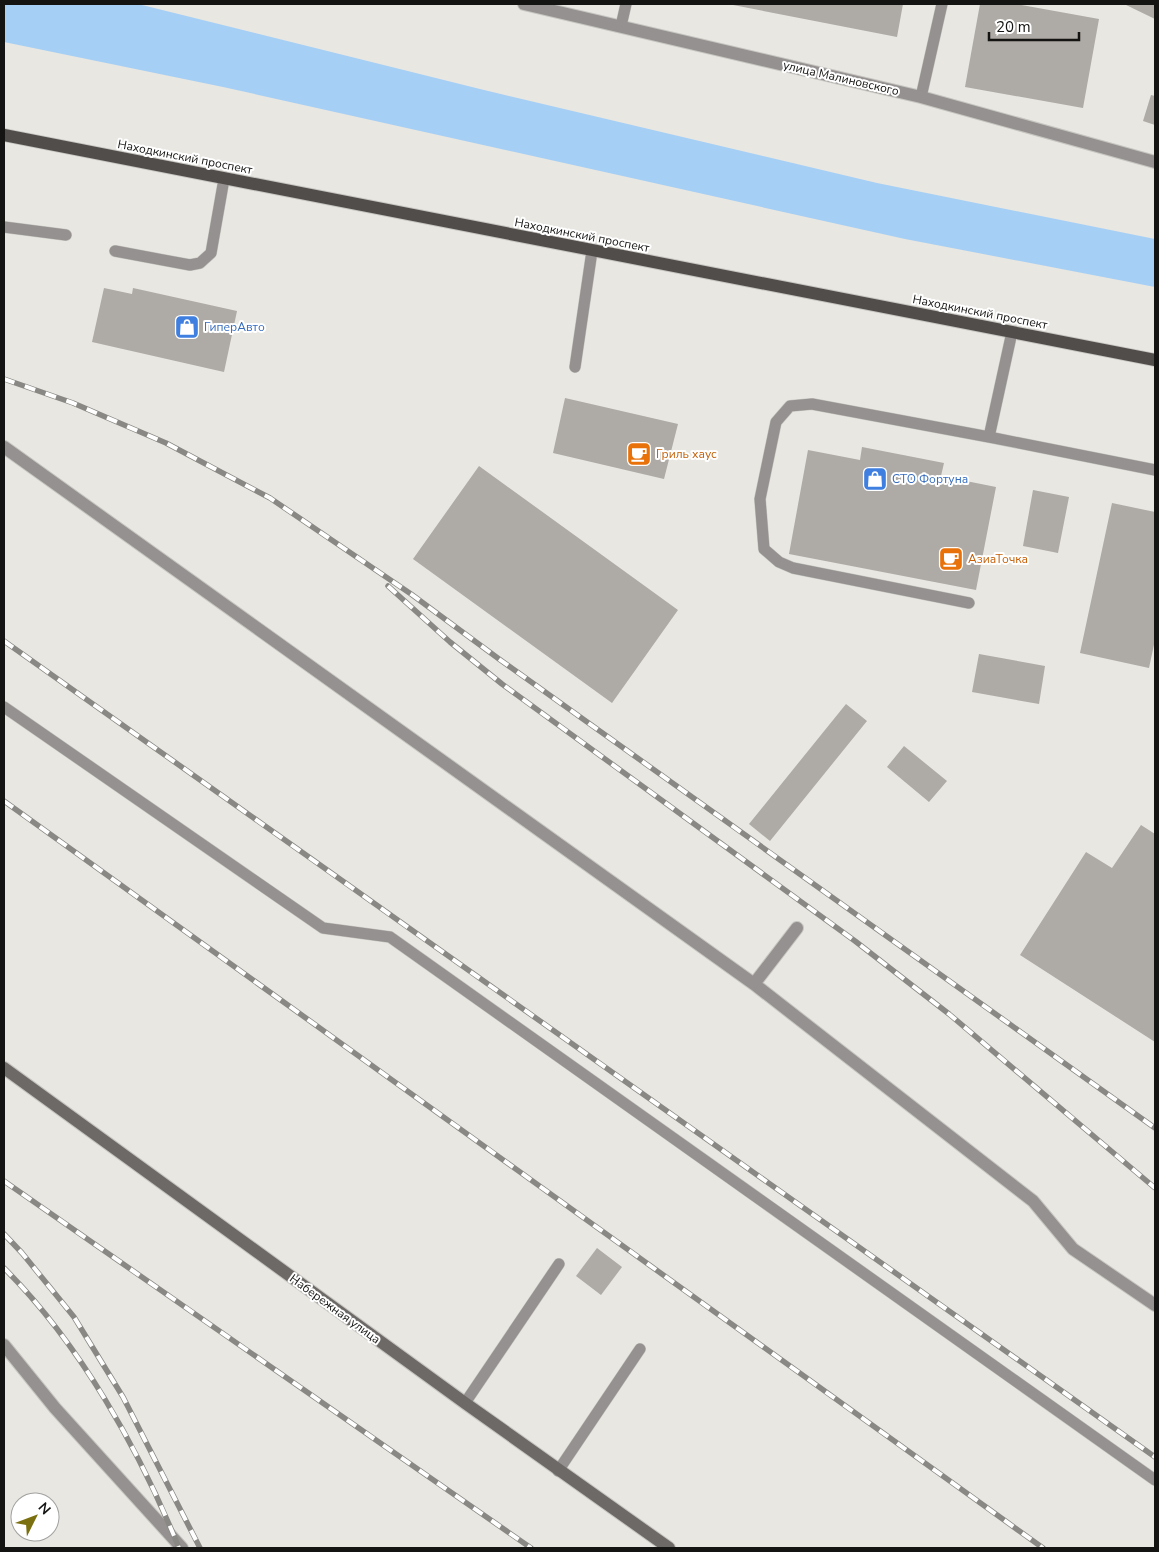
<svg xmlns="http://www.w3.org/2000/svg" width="1159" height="1552" font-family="'Nunito Sans',sans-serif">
  <rect width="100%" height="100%" fill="#e8e7e1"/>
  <!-- water -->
  <path fill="#a6cff5" d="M 4,4 L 138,4 L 484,90 L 877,183 L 1155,239 L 1155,287 L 905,239 L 223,87 L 4,42 Z"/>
  <!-- building -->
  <path fill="#aeaaa5" d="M 728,4 L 903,4 L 897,37 Z
    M 980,4 L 1016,4 L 1099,19 L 1083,108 L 965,87 Z
    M 1124,4 L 1155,4 L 1155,19 Z
    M 1151,95 L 1155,96 L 1155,125 L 1143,121 Z
    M 104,288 L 132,294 L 133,288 L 237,311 L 224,372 L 92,342 Z
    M 565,398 L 678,424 L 664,479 L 553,453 Z
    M 862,447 L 944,463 L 941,476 L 996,487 L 976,590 L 789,554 L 808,450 L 860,460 Z
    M 479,466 L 678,610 L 612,703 L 413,559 Z
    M 1033,490 L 1069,497 L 1058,553 L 1023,546 Z
    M 1112,503 L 1155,512 L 1155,640 L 1149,668 L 1080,653 Z
    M 979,654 L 1045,666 L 1039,704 L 972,692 Z
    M 846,704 L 867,721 L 770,841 L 749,824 Z
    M 904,746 L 947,781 L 929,802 L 887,767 Z
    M 1141,825 L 1155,834 L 1155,1042 L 1020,955 L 1086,852 L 1112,868 Z
    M 597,1248 L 622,1267 L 601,1295 L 576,1276 Z"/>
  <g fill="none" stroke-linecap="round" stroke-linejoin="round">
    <defs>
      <path id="lane" d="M 621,26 L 626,4
        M 921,97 L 942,4
        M 4,227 L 66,235
        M 115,251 L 190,265 L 200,263 L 211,253 L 224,179
        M 575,367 L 592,251
        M 989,437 L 1012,332
        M 969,603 L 793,568 L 779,562 L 764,549 L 760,499 L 776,422 L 790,406 L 812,404 L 989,437 L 1155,470
        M 4,707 L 323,928 L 390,937 L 1155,1480
        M 465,1403 L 559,1264
        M 558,1471 L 640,1349"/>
      <path id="street" d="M 524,4 L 921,97 L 1155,162
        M 4,447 L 754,984 L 1033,1201 L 1073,1249 L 1155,1305
        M 754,984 L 797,928
        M 4,1345 L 55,1408 L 182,1548"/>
      <path id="secondary" d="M 4,1068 L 465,1403 L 669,1548"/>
      <path id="primary" d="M 4,135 L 1155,360"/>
    </defs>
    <!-- lane casing -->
    <use href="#lane" stroke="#c6c5c0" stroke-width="12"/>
    <!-- street casing -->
    <use href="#street" stroke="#c6c5c0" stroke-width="14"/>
    <!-- secondary casing -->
    <use href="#secondary" stroke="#c6c5c0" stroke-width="14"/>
    <!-- primary casing -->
    <use href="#primary" stroke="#c6c5c0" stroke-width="14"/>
    <!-- lane -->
    <use href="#lane" stroke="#949190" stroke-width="11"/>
    <!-- street -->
    <use href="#street" stroke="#949190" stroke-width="12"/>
    <!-- secondary -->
    <use href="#secondary" stroke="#6d6967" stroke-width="12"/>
    <!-- primary -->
    <use href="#primary" stroke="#514d4b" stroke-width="12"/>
    <defs>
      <path id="rail" d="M 4,379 L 73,403 L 166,443 L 270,498 L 411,594 L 499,659 L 1155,1128
        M 388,586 L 450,642 L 502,684 L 855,941 L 949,1014 L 1155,1188
        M 4,641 L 1155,1457
        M 4,801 L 1043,1548
        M 4,1181 L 531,1548
        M 4,1234 L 22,1253 L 74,1317 L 123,1397 L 200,1548
        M 4,1268 C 80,1344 139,1449 179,1548"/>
    </defs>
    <!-- rail casing -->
    <use href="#rail" stroke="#898884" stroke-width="5.5"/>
    <!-- rail -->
    <use href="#rail" stroke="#fff" stroke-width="4" stroke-dasharray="11" stroke-linecap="butt"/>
  </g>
  <!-- icons -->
  <defs>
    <symbol id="shop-square" viewBox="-11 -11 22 22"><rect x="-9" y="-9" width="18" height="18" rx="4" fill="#3f7fe0" stroke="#fff"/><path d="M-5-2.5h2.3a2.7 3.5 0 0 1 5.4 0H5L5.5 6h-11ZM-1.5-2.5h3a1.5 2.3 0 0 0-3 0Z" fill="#fff"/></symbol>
    <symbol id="cafe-square" viewBox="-11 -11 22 22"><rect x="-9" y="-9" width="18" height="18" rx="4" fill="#e8710a" stroke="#fff"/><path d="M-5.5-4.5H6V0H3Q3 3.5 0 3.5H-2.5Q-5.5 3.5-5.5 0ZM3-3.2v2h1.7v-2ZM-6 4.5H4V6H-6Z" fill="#fff"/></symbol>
  </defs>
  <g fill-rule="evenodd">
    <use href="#shop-square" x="173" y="313" width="28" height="28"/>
    <use href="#cafe-square" x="625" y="440" width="28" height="28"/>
    <use href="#shop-square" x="861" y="465" width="28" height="28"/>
    <use href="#cafe-square" x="937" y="545" width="28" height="28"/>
  </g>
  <g text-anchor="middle" stroke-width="4" stroke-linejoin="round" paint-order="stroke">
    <!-- street labels -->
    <g font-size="12" fill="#141412" stroke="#fff">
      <text transform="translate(841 78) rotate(13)" y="4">улица Малиновского</text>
      <text transform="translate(185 157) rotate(11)" y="4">Находкинский проспект</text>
      <text transform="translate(582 235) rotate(11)" y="4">Находкинский проспект</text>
      <text transform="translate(980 312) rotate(11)" y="4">Находкинский проспект</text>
      <text transform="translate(335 1309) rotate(36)" y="4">Набережная улица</text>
    </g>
    <!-- shop labels -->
    <g font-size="12" fill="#366cbe" stroke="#fff" text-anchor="start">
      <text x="204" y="331">ГиперАвто</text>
      <text x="892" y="483">СТО Фортуна</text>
    </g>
    <!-- food labels -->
    <g font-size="12" fill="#c56008" stroke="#fff" text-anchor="start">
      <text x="656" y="458">Гриль хаус</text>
      <text x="968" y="563">АзиаТочка</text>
    </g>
  </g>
  <!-- border -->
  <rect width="1159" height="1552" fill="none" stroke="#141412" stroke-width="10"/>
  <!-- north arrow -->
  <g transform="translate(35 1517) rotate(48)"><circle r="24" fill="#ffffff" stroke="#a1a1a0"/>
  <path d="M0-4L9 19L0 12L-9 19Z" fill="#7b700f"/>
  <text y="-8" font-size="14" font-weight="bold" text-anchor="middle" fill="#141412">N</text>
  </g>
  <!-- scale -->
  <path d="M989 32v8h90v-8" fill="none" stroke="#141412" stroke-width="2.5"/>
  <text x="996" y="32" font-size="15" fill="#141412" stroke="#ffffff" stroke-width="4" paint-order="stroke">20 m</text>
</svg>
